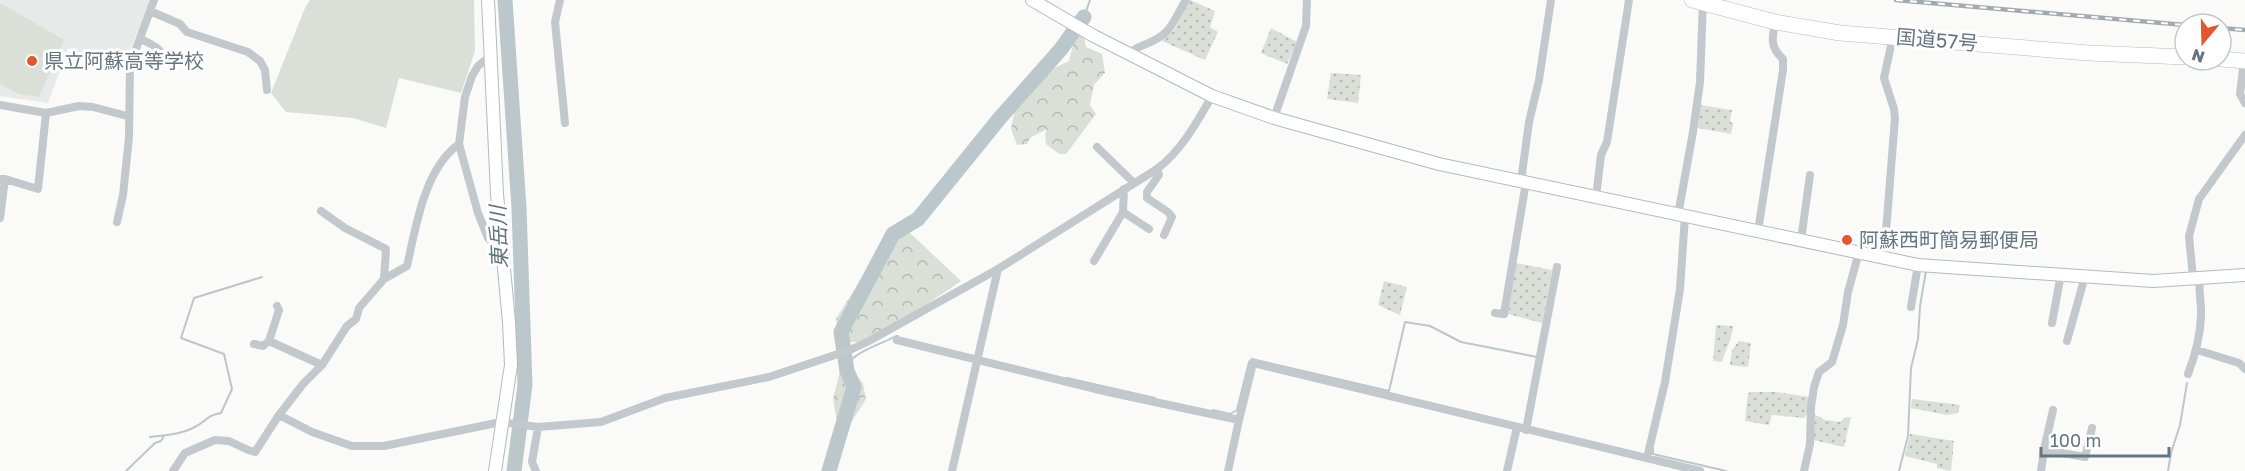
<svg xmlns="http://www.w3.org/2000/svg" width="2245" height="471" font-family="'Golos Text','Noto Sans JP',sans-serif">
  <defs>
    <pattern id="grass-dots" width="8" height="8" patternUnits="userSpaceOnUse" patternTransform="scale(1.5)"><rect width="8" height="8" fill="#dadfd7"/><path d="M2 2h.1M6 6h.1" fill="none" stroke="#b4b9b4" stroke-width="1.8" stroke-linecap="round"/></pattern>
    <pattern id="forest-crowns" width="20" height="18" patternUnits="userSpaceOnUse" patternTransform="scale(1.5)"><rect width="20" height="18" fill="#dadfd7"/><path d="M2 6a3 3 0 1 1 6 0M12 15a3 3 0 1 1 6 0" fill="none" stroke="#b4b9b4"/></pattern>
  </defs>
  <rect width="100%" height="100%" fill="#fafaf8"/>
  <!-- built -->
  <path fill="#e8e9e9" d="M 0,0 L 150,0 L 121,73 L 68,48 L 48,103 L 0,96 Z"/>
  <!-- grass -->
  <path fill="url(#grass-dots)" d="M 1190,0 L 1215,11 L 1210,27 L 1218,32 L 1205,60 L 1162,41 L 1174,30 Z
    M 1271,28 L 1297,42 L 1287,64 L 1261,53 Z
    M 1331,73 L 1361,75 L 1358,103 L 1327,99 Z
    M 1700,105 L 1732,110 L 1730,121 L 1733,124 L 1731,134 L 1698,128 Z
    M 1516,263 L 1552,270 L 1542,323 L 1508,314 Z
    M 1384,281 L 1407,287 L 1400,315 L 1378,305 Z
    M 1716,325 L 1733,326 C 1733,336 1725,351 1722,362 L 1713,361 Z
    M 1739,341 L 1751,343 L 1748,367 L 1730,365 L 1732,350 Z
    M 1750,392 L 1776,392 L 1809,397 L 1807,414 L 1804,418 L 1772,415 L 1769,425 L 1745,421 L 1748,394 Z
    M 1912,399 L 1960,405 L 1958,413 L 1947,415 L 1911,408 Z
    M 1814,414 L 1825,420 L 1840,422 L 1844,418 L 1851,417 L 1844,447 L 1813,440 Z
    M 1910,434 L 1954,441 L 1951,471 L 1937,468 L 1937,464 L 1905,456 Z"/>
  <!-- forest -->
  <path fill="url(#forest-crowns)" d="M 1080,33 L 1083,34 L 1086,47 L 1102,54 L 1105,73 L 1094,85 L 1090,105 L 1096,114 L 1066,154 L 1059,154 L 1046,144 L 1045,134 L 1047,129 L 1030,138 L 1027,144 L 1017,145 L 1011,129 L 1014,113 L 1046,72 L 1069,61 L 1073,45 Z
    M 909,232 L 961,281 L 871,342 L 844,342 L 848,362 L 863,384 L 866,399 L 840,440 L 833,399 L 842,363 L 836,319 L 884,242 Z"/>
  <!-- garden -->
  <path fill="#dadfd7" d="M 310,0 L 474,0 L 475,51 L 461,93 L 399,78 L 386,128 L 353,118 L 286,112 L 271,93 L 305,8 Z
    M 0,3 L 64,40 L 39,97 L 19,94 L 0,84 Z"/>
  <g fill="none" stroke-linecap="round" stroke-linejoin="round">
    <!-- stream -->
    <path stroke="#bbc7cb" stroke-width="2" d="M 1084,17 L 1090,0
      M 852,359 C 864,348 882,344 896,336 L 898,336
      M 1067,378 L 1155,398
      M 1213,410 L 1230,414 L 1237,410 L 1249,362 L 1252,359 L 1389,391 L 1405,322 L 1430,326 L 1461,342 L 1537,357
      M 150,437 C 165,435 179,435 193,428 C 205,423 206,415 221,413 L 232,389 L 224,354 L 181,338 L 194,298 L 262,277
      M 1653,449 L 1653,454 L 1726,471
      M 126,471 L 155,443 L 161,441 L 164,436
      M 1899,471 L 1908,436 L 1911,368 L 1918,339 L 1920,306 L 1926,271
      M 2168,471 L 2171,453 L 2180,425 L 2187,383"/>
    <!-- river -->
    <path stroke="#bbc7cb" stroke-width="15" d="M 505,0 L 519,208 L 525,385 L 514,471
      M 829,471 L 854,387 L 847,371 L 841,332 L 893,234 L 918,219 L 999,119 L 1061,49 L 1084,17"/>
    <defs>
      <path id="secondary" d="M 488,0 L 497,194 L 509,322 L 511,365 L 495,471
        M 1032,0 L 1092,35 L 1212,96 L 1274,118 L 1439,164 L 1918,265 L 2153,281 L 2245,275"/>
      <path id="highway" d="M 1692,0 L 1775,22 L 1840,33 L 2089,53 L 2185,57
        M 2221,59 L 2245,61"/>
    </defs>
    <!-- secondary casing -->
    <use href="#secondary" stroke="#b3babf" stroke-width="14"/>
    <!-- highway casing -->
    <use href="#highway" stroke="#b4b9bd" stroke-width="16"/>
    <!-- street -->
    <path stroke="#c3c8cc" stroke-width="8" d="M 560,0 L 555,22 L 565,123
      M 150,11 L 180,24 L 187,32 L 248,52 L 260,61 L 265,70 L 267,90
      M 141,39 C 152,45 164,48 162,62
      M 1129,53 C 1140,44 1156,43 1166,32 C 1173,26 1180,9 1186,0
      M 489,57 L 478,66 L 472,76 L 465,97 L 459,144 L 478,213 L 488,238 L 501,250
      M 2244,61 L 2240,94 L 2245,103
      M 0,105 L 46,113 L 79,106 L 93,107 L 127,116
      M 1274,118 L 1306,26 L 1307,0
      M 1097,147 L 1134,183
      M 1157,169 L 1159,175 L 1147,192 L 1147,198 L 1168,212 L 1172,217 L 1164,235
      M 0,179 L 5,179 L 38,189 L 46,113
      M 1521,181 L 1529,122 L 1539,80 L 1551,0
      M 1596,197 L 1601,155 L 1607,142 L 1629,0
      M 321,211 L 345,228 L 386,249 L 384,279
      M 1123,212 L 1149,229
      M 1678,215 L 1693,132 L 1700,82 L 1703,0
      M 0,218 L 5,179
      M 117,222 L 123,195 L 129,137 L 130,65 L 154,0
      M 1758,231 L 1783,70 L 1783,59 C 1770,47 1772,39 1775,22
      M 1801,240 L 1810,175
      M 1884,257 L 1895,118 L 1894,109 L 1884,78 L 1893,36
      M 1094,261 L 1123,212 L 1124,189
      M 2193,278 L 2189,236 L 2199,199 L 2245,135
      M 1911,307 L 1918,265
      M 1495,313 L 1504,314 L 1526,182
      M 2052,323 L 2061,274
      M 897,340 L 1108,392 L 1239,420 L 1253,363 L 1700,471
      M 269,341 L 279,310 L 277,306
      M 2067,341 L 2085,276
      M 254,344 L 263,346 L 269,341 L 322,365
      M 2197,350 L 2239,363 L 2245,369
      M 2188,374 C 2195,356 2200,337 2201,317 C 2202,304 2198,291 2200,278
      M 279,415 L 312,432 L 352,446 L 384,446 L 501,422 L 538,427 L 601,422 L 665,398 L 769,377 L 850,350 L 869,341 L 998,269 L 1157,169 C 1182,150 1197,122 1212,96
      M 1526,430 L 1557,267
      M 2044,450 L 2053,410
      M 1647,458 L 1665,382 L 1680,289 L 1685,216
      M 173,471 L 185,453 L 215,440 L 229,441 L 248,450 L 255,452 L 279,415 L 303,384 L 322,365 L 347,326 L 356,319 L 359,308 L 384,279 L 407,266 C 416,227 424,169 459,144
      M 536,471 L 532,462 L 538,427
      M 952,471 L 998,269
      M 1228,471 L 1239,420
      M 1507,471 L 1517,427
      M 1804,471 L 1810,444 L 1811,407 L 1814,387 L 1819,372 L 1832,362 L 1843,325 L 1848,292 L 1859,252
      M 2041,471 L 2044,450 L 2085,457 L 2092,428"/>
    <!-- secondary -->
    <use href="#secondary" stroke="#fff" stroke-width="12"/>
    <!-- highway -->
    <use href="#highway" stroke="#fff" stroke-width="15"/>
    <defs>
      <path id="rail" d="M 1896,0 L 2185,25
        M 2221,28 L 2245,30"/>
    </defs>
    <!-- rail casing -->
    <use href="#rail" stroke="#a2aab0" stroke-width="4.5"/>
    <!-- rail -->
    <use href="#rail" stroke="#fff" stroke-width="2" stroke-dasharray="7" stroke-linecap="butt"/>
  </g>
  <!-- markers -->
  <g fill="#e4572e" stroke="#fff" stroke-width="2">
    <circle cx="32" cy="61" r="6"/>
    <circle cx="1847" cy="240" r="6"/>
  </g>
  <g text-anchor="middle" stroke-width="6" stroke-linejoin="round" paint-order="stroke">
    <!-- street labels -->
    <g font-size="20" fill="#657683" stroke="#fff">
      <text transform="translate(1937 40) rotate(5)" y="7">国道57号</text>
    </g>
    <!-- poi labels -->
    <g font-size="20" fill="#657683" stroke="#fff" text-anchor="start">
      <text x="44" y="68">県立阿蘇高等学校</text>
      <text x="1859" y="247">阿蘇西町簡易郵便局</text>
    </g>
    <!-- water labels -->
    <g font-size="21" font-style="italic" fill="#60757c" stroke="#fff">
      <text transform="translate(499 237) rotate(-92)" y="7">東岳川</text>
    </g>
  </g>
  <!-- north arrow -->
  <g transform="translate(2203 42) rotate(199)"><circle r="28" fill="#ffffff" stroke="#c1c8cd" stroke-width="1.5"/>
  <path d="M0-4.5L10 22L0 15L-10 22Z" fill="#e4572e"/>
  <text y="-9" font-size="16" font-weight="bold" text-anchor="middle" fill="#657683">N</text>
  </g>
  <!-- scale -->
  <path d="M2041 447v9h128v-9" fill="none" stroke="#657683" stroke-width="3"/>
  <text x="2050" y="447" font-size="18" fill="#657683" stroke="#ffffff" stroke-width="4.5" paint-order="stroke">100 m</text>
</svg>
